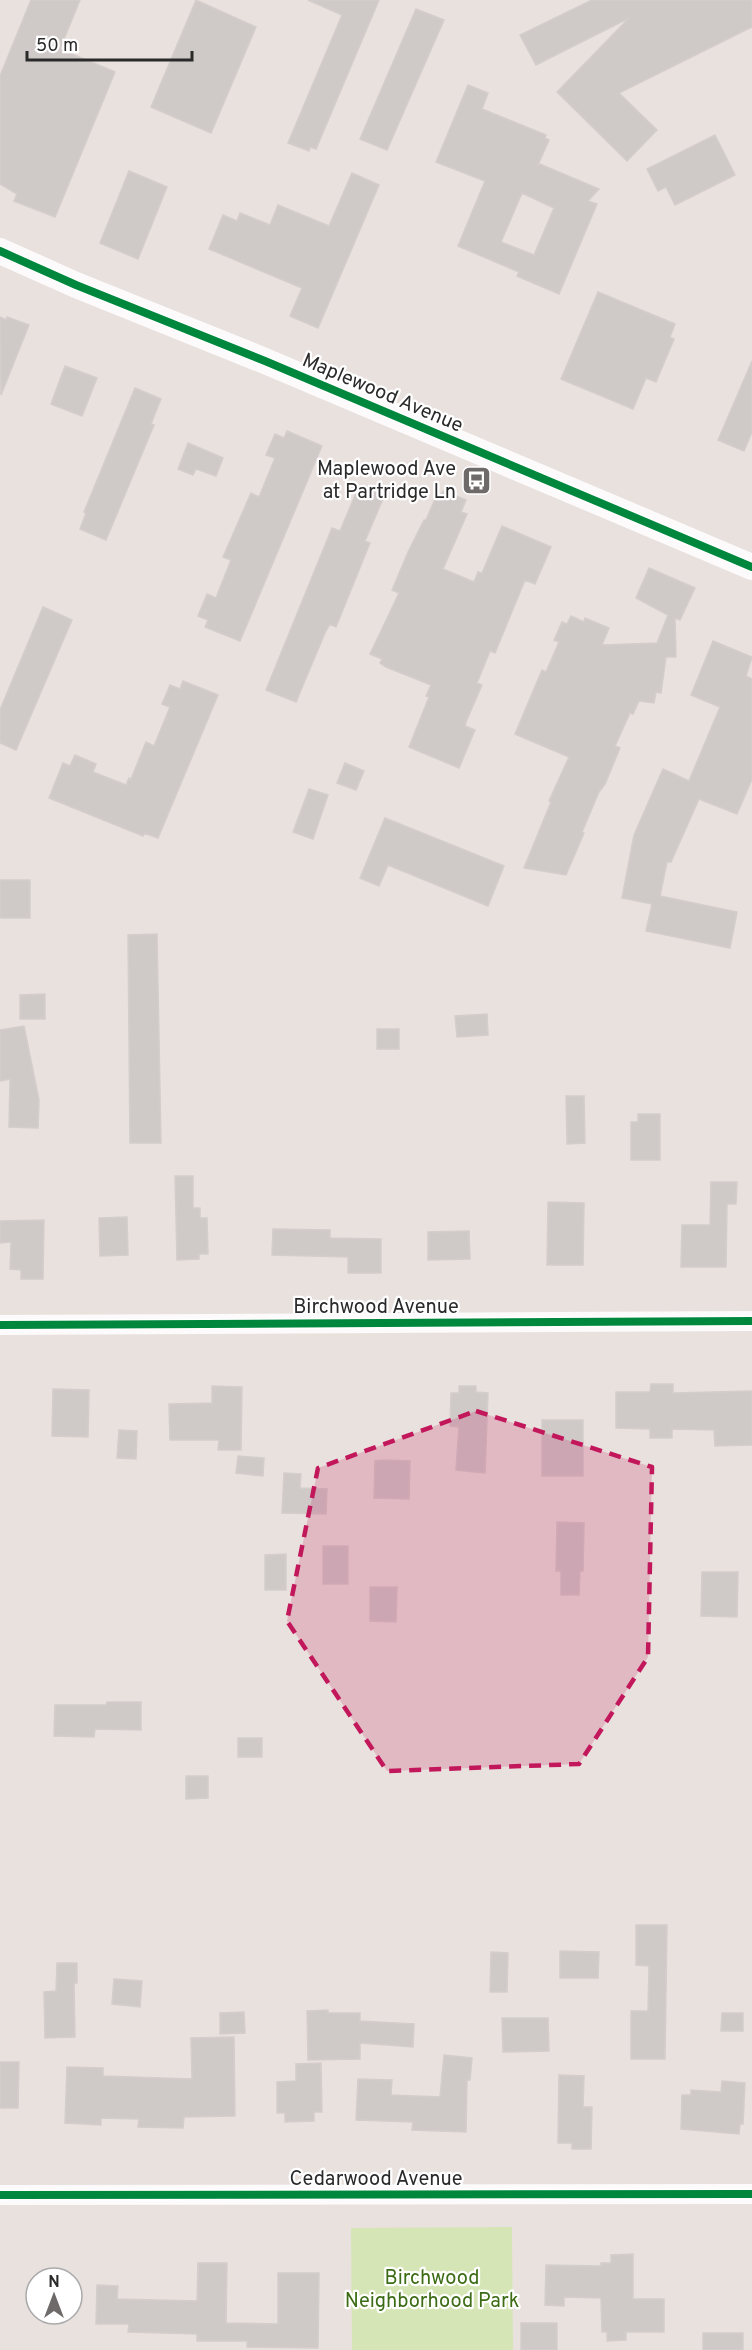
<svg xmlns="http://www.w3.org/2000/svg" width="752" height="2350" font-family="Overpass,sans-serif">
  <rect width="100%" height="100%" fill="#e9e1de"/>
  <!-- green -->
  <path fill="#d5e5b5" d="M 512,2227 L 513,2350 L 352,2350 L 351,2228 Z"/>
  <!-- building -->
  <path fill="#cfcac8" stroke="#d4cdcb" stroke-width="1.5" fill-rule="evenodd" d="M 31,0 L 80,0 L 60,49 L 115,72 L 55,217 L 14,201 L 17,194 L 0,184 L 0,76 Z
    M 196,0 L 256,27 L 211,133 L 151,107 Z
    M 308,0 L 379,0 L 316,149 L 310,147 L 309,151 L 288,143 L 342,15 Z
    M 592,0 L 752,0 L 752,27 L 619,93 L 657,130 L 627,161 L 557,92 L 629,18 L 536,65 L 520,35 Z
    M 416,9 L 444,20 L 387,150 L 360,139 Z
    M 468,85 L 488,93 L 482,109 L 546,135 L 545,138 L 549,140 L 538,165 L 540,164 L 599,189 L 588,201 L 597,204 L 559,294 L 517,276 L 519,272 L 458,246 L 485,181 L 436,162 ZM 522,193 L 554,208 L 534,255 L 501,242 Z
    M 715,135 L 735,175 L 675,205 L 666,187 L 658,191 L 647,169 Z
    M 129,171 L 167,187 L 138,259 L 100,243 Z
    M 352,173 L 379,185 L 318,328 L 290,316 L 302,288 L 209,249 L 223,215 L 237,221 L 240,213 L 270,225 L 278,205 L 329,226 Z
    M 598,292 L 675,324 L 670,337 L 674,339 L 656,382 L 646,378 L 633,409 L 561,379 Z
    M 0,317 L 6,320 L 7,317 L 29,325 L 1,395 Z
    M 752,361 L 752,432 L 744,451 L 718,440 Z
    M 65,366 L 97,378 L 82,416 L 51,404 Z
    M 135,388 L 161,399 L 151,424 L 154,425 L 106,540 L 80,529 L 86,513 L 84,512 Z
    M 287,431 L 322,446 L 240,641 L 205,627 L 208,620 L 198,616 L 207,594 L 216,598 L 231,560 L 223,557 L 251,493 L 259,497 L 275,458 L 266,455 L 275,434 L 284,438 Z
    M 188,443 L 223,458 L 216,476 L 196,469 L 193,475 L 178,469 Z
    M 359,486 L 366,490 L 368,486 L 385,494 L 365,541 L 370,543 L 336,627 L 330,624 L 325,633 L 296,702 L 266,690 L 332,528 L 340,531 Z
    M 443,491 L 466,500 L 461,512 L 467,514 L 443,569 L 474,582 L 478,572 L 482,573 L 502,526 L 551,547 L 535,584 L 525,580 L 495,653 L 490,651 L 477,683 L 482,685 L 466,722 L 465,726 L 475,730 L 459,768 L 409,747 L 429,697 L 426,696 L 431,685 L 386,667 L 380,663 L 382,659 L 370,654 L 399,593 L 392,590 L 408,552 L 424,520 L 426,520 L 435,499 L 438,501 Z
    M 649,568 L 695,588 L 680,620 L 675,618 L 676,657 L 666,657 L 661,693 L 656,692 L 654,703 L 639,701 L 633,714 L 630,713 L 615,746 L 620,748 L 605,784 L 599,792 L 582,832 L 584,833 L 566,875 L 524,868 L 551,802 L 549,801 L 569,757 L 515,734 L 542,670 L 546,672 L 559,642 L 554,640 L 562,622 L 567,624 L 571,616 L 584,622 L 585,618 L 609,628 L 602,645 L 657,643 L 668,615 L 636,598 Z
    M 43,607 L 72,620 L 16,750 L 0,743 L 0,710 Z
    M 713,641 L 752,657 L 746,676 L 752,679 L 752,779 L 737,814 L 699,799 L 671,862 L 667,862 L 660,896 L 737,912 L 730,948 L 646,931 L 652,904 L 622,898 L 634,835 L 663,769 L 689,781 L 720,707 L 691,695 Z
    M 183,681 L 218,695 L 158,838 L 144,833 L 143,836 L 49,798 L 63,763 L 70,766 L 75,755 L 96,764 L 93,772 L 126,785 L 129,778 L 131,779 L 146,742 L 154,746 L 170,707 L 162,704 L 170,685 L 180,689 Z
    M 345,763 L 364,771 L 356,790 L 337,783 Z
    M 309,789 L 328,795 L 313,839 L 293,832 Z
    M 385,818 L 504,866 L 488,906 L 388,865 L 379,886 L 360,878 Z
    M 0,880 L 30,880 L 30,918 L 0,918 Z
    M 157,934 L 161,1143 L 130,1143 L 128,935 Z
    M 45,994 L 45,1019 L 20,1019 L 20,995 Z
    M 487,1014 L 488,1035 L 457,1037 L 455,1016 Z
    M 24,1026 L 39,1100 L 38,1128 L 9,1127 L 10,1079 L 0,1081 L 0,1030 Z
    M 377,1029 L 399,1029 L 399,1049 L 377,1049 Z
    M 566,1096 L 584,1096 L 585,1143 L 567,1144 Z
    M 638,1114 L 660,1114 L 660,1160 L 631,1160 L 631,1122 L 638,1122 Z
    M 175,1176 L 193,1176 L 193,1208 L 200,1208 L 200,1218 L 207,1218 L 208,1254 L 199,1254 L 199,1259 L 177,1260 Z
    M 711,1182 L 737,1182 L 736,1204 L 727,1204 L 726,1267 L 681,1267 L 682,1225 L 710,1225 Z
    M 548,1202 L 584,1203 L 583,1265 L 547,1265 Z
    M 127,1217 L 128,1255 L 100,1256 L 99,1218 Z
    M 44,1220 L 43,1279 L 21,1279 L 21,1270 L 10,1269 L 11,1242 L 0,1243 L 0,1221 Z
    M 273,1229 L 330,1230 L 330,1238 L 381,1239 L 381,1273 L 348,1273 L 348,1257 L 272,1255 Z
    M 469,1231 L 470,1259 L 428,1260 L 428,1232 Z
    M 651,1384 L 673,1384 L 673,1393 L 752,1391 L 752,1445 L 715,1446 L 714,1430 L 672,1429 L 672,1438 L 650,1438 L 650,1429 L 616,1428 L 616,1392 L 650,1392 Z
    M 212,1386 L 242,1387 L 241,1450 L 218,1450 L 219,1440 L 170,1440 L 169,1404 L 212,1403 Z
    M 459,1386 L 476,1386 L 476,1392 L 488,1393 L 485,1473 L 456,1470 L 459,1427 L 450,1426 L 451,1393 L 459,1393 Z
    M 53,1389 L 89,1390 L 88,1437 L 52,1436 Z
    M 542,1420 L 583,1420 L 583,1476 L 542,1476 Z
    M 119,1430 L 137,1431 L 136,1459 L 117,1458 Z
    M 238,1456 L 264,1458 L 263,1476 L 236,1473 Z
    M 384,1460 L 410,1461 L 409,1499 L 374,1498 L 375,1461 Z
    M 284,1473 L 301,1474 L 300,1488 L 327,1489 L 326,1514 L 282,1513 Z
    M 557,1522 L 584,1523 L 583,1571 L 580,1571 L 579,1595 L 561,1595 L 561,1571 L 556,1571 Z
    M 323,1546 L 348,1546 L 348,1584 L 323,1584 Z
    M 286,1554 L 286,1590 L 265,1590 L 265,1555 Z
    M 702,1572 L 738,1572 L 737,1617 L 701,1616 Z
    M 370,1587 L 397,1587 L 396,1622 L 370,1621 Z
    M 107,1702 L 141,1702 L 141,1730 L 95,1729 L 94,1737 L 54,1736 L 55,1705 L 106,1705 Z
    M 238,1738 L 262,1738 L 262,1757 L 238,1757 Z
    M 186,1776 L 208,1776 L 208,1798 L 186,1799 Z
    M 636,1925 L 667,1925 L 665,2059 L 631,2059 L 631,2011 L 648,2011 L 649,1966 L 636,1965 Z
    M 560,1951 L 599,1952 L 598,1978 L 560,1978 Z
    M 491,1952 L 508,1953 L 507,1992 L 490,1992 Z
    M 57,1963 L 77,1963 L 77,1983 L 74,1983 L 75,2037 L 45,2038 L 44,1992 L 56,1991 Z
    M 114,1979 L 142,1981 L 140,2007 L 112,2004 Z
    M 328,2010 L 328,2013 L 360,2013 L 360,2021 L 414,2024 L 413,2047 L 360,2043 L 360,2059 L 308,2060 L 307,2011 Z
    M 244,2012 L 245,2033 L 220,2034 L 220,2013 Z
    M 722,2013 L 743,2013 L 743,2031 L 721,2031 Z
    M 502,2018 L 548,2018 L 549,2051 L 503,2052 Z
    M 234,2037 L 235,2116 L 184,2117 L 183,2128 L 138,2127 L 139,2119 L 101,2118 L 101,2125 L 65,2123 L 67,2067 L 103,2068 L 103,2076 L 192,2079 L 191,2038 Z
    M 444,2055 L 472,2058 L 470,2080 L 467,2080 L 466,2132 L 412,2130 L 413,2122 L 356,2120 L 358,2079 L 392,2080 L 391,2095 L 440,2097 Z
    M 0,2062 L 19,2062 L 18,2108 L 0,2108 Z
    M 321,2063 L 322,2112 L 314,2112 L 314,2121 L 285,2122 L 285,2113 L 277,2113 L 277,2082 L 296,2081 L 296,2064 Z
    M 559,2075 L 584,2076 L 583,2107 L 592,2107 L 591,2149 L 572,2149 L 572,2143 L 558,2143 Z
    M 722,2081 L 745,2083 L 743,2124 L 740,2124 L 739,2134 L 681,2129 L 682,2095 L 691,2095 L 691,2090 L 721,2092 Z
    M 633,2254 L 633,2299 L 664,2299 L 664,2332 L 626,2332 L 626,2340 L 607,2341 L 607,2332 L 602,2332 L 601,2298 L 564,2297 L 564,2306 L 545,2305 L 546,2265 L 601,2266 L 601,2263 L 611,2263 L 611,2255 Z
    M 198,2263 L 227,2263 L 226,2323 L 278,2324 L 278,2273 L 319,2273 L 318,2348 L 247,2347 L 247,2341 L 197,2341 L 197,2334 L 128,2332 L 129,2324 L 96,2324 L 97,2285 L 118,2286 L 117,2299 L 197,2301 Z
    M 521,2323 L 557,2323 L 557,2350 L 521,2350 Z
    M 703,2333 L 743,2333 L 743,2350 L 703,2350 Z"/>
  <g fill="none" stroke-linecap="round" stroke-linejoin="round">
    <!-- minor -->
    <path stroke="#fcfafa" stroke-width="20" d="M 0,1325 L 752,1321
      M 0,2195 L 752,2194"/>
    <!-- tertiary -->
    <path stroke="#fcfafa" stroke-width="26" d="M 0,251 L 76,285 L 265,361 L 752,567"/>
    <defs>
      <path id="cycleway" d="M 0,251 L 76,285 L 265,361 L 752,567
        M 0,1325 L 752,1321
        M 0,2195 L 752,2194"/>
    </defs>
    <!-- cycleway casing -->
    <use href="#cycleway" stroke="#fff" stroke-width="11"/>
    <!-- cycleway -->
    <use href="#cycleway" stroke="#00873e" stroke-width="8"/>
  </g>
  <!-- marked area -->
  <path fill="#c2185b" fill-opacity="0.2" stroke="#c2185b" stroke-width="4.5" stroke-dasharray="12 8" stroke-linejoin="round" d="M 476,1411 L 652,1467 L 648,1657 L 579,1764 L 387,1771 L 287,1621 L 318,1468 Z"/>
  <!-- icons -->
  <defs>
    <symbol id="bus-square" viewBox="-11 -11 22 22"><rect x="-9" y="-9" width="18" height="18" rx="4" fill="#6d6a69" stroke="#fff"/><path d="M-5-6H5V4H4V6H2V4H-2V6H-4V4H-5ZM-3.5-4V0h7V-4ZM-3.5 1.2v1.5H-2V1.2ZM2 1.2v1.5H3.5V1.2Z" fill="#fff"/></symbol>
  </defs>
  <g fill-rule="evenodd">
    <use href="#bus-square" x="460" y="464" width="33" height="33"/>
  </g>
  <g text-anchor="middle" stroke-width="4.5" stroke-linejoin="round" paint-order="stroke">
    <!-- street labels -->
    <g font-size="20" fill="#2a2a2a" stroke="#fff">
      <text transform="translate(383 392) rotate(23)" y="7">Maplewood Avenue</text>
      <text x="376" y="1313">Birchwood Avenue</text>
      <text x="376" y="2185">Cedarwood Avenue</text>
    </g>
    <!-- poi labels -->
    <g font-size="20" fill="#2a2a2a" stroke="#fff" text-anchor="end">
      <text x="456" y="475">Maplewood Ave<tspan x="456" dy="23">at Partridge Ln</tspan></text>
    </g>
    <!-- park labels -->
    <g font-size="20" fill="#3c6c15" stroke="#fff">
      <text x="432" y="2284">Birchwood<tspan x="432" dy="23">Neighborhood Park</tspan></text>
    </g>
  </g>
  <!-- north arrow -->
  <g transform="translate(54 2296)"><circle r="28" fill="#ffffff" stroke="#aaaaaa" stroke-width="1.5"/>
  <path d="M0-4.5L10 22L0 15L-10 22Z" fill="#6d6a69"/>
  <text y="-9" font-size="16" font-weight="bold" text-anchor="middle" fill="#2a2a2a">N</text>
  </g>
  <!-- scale -->
  <path d="M27 51v9h165v-9" fill="none" stroke="#2a2a2a" stroke-width="3"/>
  <text x="36" y="51" font-size="18" fill="#2a2a2a" stroke="#ffffff" stroke-width="4.5" paint-order="stroke">50 m</text>
</svg>
